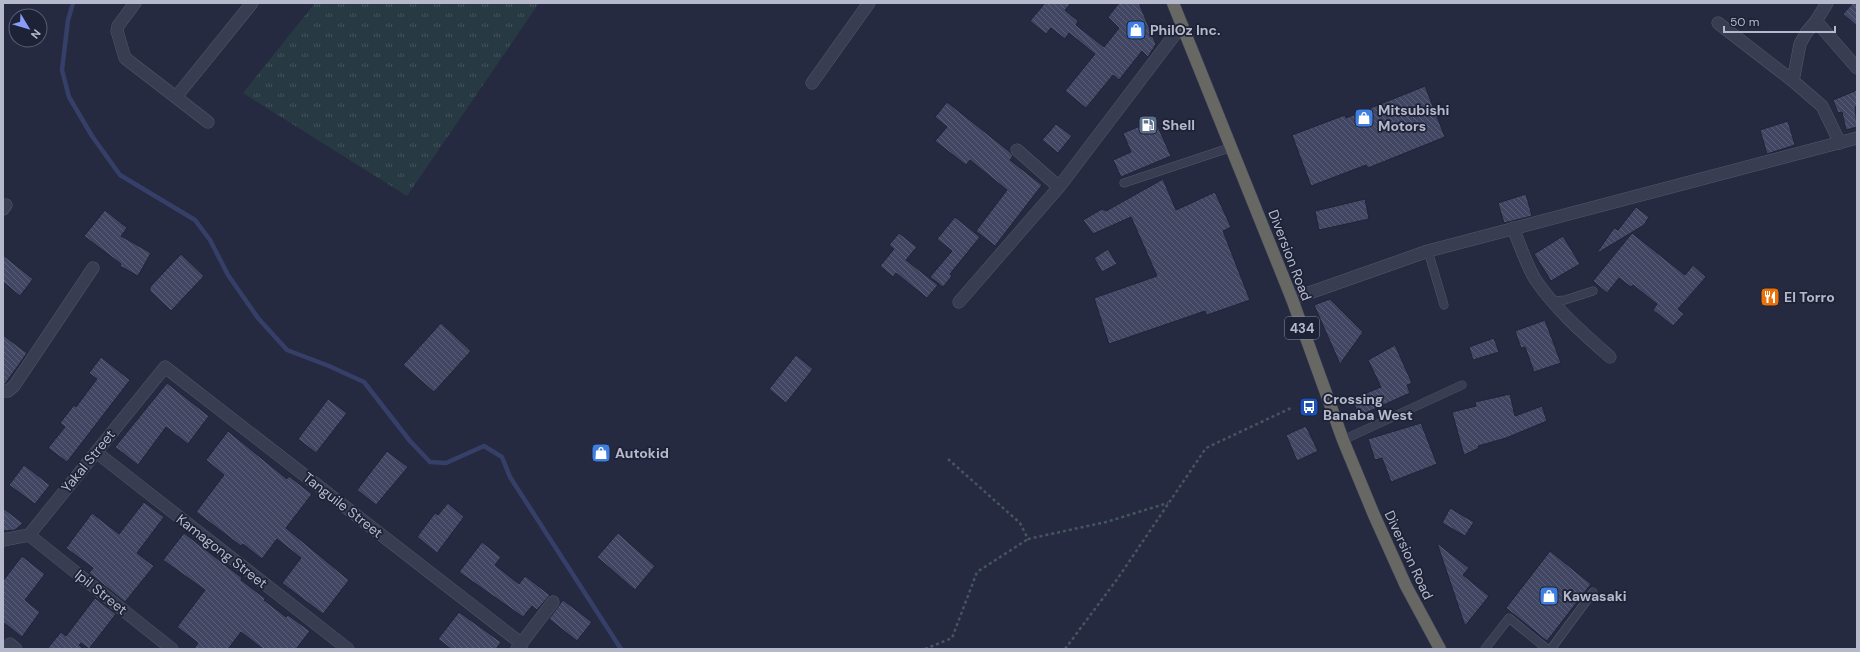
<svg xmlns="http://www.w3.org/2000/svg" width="1860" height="652" font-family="'DM Sans',sans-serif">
  <defs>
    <pattern id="grass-tufts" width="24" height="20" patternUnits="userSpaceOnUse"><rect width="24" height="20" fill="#273942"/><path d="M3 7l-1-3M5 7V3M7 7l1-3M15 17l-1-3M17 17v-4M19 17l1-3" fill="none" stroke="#44545c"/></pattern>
    <pattern id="building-back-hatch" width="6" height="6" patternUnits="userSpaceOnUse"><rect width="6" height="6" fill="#414762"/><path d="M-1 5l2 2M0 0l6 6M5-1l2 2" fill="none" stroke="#5a5f77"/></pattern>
  </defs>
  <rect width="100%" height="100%" fill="#252a41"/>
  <!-- grass -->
  <path fill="url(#grass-tufts)" d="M 315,3 L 539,3 L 407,196 L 243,93 Z"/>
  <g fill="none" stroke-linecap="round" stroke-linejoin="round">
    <!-- stream -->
    <path stroke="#363f67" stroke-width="4.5" d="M 73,3 L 68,20 L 62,70 L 69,97 L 92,136 L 120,175 L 195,220 L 210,240 L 228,275 L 258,318 L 287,350 L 329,366 L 364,382 L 410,441 L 430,462 L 446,463 L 484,446 L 502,457 L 510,477 L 621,649"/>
  </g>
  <!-- building -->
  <path fill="url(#building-back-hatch)" stroke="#202438" d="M 1045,3 L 1071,3 L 1065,10 L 1078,21 L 1076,25 L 1104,47 L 1119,28 L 1108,17 L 1119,3 L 1139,3 L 1156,44 L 1148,57 L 1142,51 L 1119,80 L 1113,75 L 1086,108 L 1065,91 L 1095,54 L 1069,33 L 1065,39 L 1051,28 L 1046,34 L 1030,21 Z
    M 1853,3 L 1857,3 L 1857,26 L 1843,14 Z
    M 1425,86 L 1445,137 L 1368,168 L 1366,165 L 1311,186 L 1292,135 L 1345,115 L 1346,118 Z
    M 1857,90 L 1857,106 L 1855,107 L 1857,127 L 1846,130 L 1842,112 L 1838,113 L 1833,100 Z
    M 947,102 L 1010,152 L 1013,156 L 1010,160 L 1042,185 L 995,246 L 976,231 L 1007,190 L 970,160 L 966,165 L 935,141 L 947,127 L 935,117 Z
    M 1155,120 L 1171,156 L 1121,177 L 1113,160 L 1131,152 L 1123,133 Z
    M 1788,121 L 1795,145 L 1767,154 L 1760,130 Z
    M 1056,124 L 1072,136 L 1058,153 L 1042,140 Z
    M 1163,179 L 1176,210 L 1215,192 L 1231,227 L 1223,231 L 1250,300 L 1207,315 L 1205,311 L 1109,344 L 1094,298 L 1157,276 L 1131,217 L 1093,234 L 1083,220 L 1102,209 L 1106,211 Z
    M 1526,194 L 1532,216 L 1504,223 L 1498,203 Z
    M 1365,199 L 1369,219 L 1319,230 L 1315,211 Z
    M 1636,207 L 1649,217 L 1644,225 L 1596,254 L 1614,228 L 1618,230 Z
    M 105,210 L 127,228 L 121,236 L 151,253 L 138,276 L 120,266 L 121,264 L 84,236 Z
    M 955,217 L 980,237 L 950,274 L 952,276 L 943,287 L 930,277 L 952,251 L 937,239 Z
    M 899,233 L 917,247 L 906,260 L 938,285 L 927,298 L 896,273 L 893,277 L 880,266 L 894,249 L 889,245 Z
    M 1632,233 L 1685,275 L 1693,265 L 1706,277 L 1678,309 L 1684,314 L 1673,326 L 1653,310 L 1657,304 L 1633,285 L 1631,287 L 1619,278 L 1607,293 L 1593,281 Z
    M 1563,236 L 1580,264 L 1551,281 L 1534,254 Z
    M 1108,249 L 1117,264 L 1102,272 L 1094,258 Z
    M 181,254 L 204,276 L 171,311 L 150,291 L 150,287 Z
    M 3,255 L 33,279 L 20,296 L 3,282 Z
    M 1330,299 L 1363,332 L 1340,364 L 1314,305 Z
    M 1545,320 L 1561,363 L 1534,372 L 1525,347 L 1521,348 L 1515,331 Z
    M 441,323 L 471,351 L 434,392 L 403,365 Z
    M 3,335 L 27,353 L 5,384 L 3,384 Z
    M 1494,338 L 1499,352 L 1473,360 L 1469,347 Z
    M 1395,345 L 1412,383 L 1407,385 L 1410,393 L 1359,416 L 1352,399 L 1381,387 L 1368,360 Z
    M 796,355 L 813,369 L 786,403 L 769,389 Z
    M 101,357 L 130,380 L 67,462 L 48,448 L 65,427 L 60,423 L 74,405 L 76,407 L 97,379 L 89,373 Z
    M 167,383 L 209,416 L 188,444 L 166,427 L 138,465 L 115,447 Z
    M 1510,394 L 1515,416 L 1542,406 L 1547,421 L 1506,438 L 1478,446 L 1479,448 L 1464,455 L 1452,412 L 1476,406 L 1475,402 Z
    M 328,399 L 347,413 L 316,453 L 298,439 Z
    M 1421,423 L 1437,464 L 1391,482 L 1382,458 L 1375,460 L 1368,439 Z
    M 1306,426 L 1318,451 L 1297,461 L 1286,435 Z
    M 228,431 L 287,479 L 289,476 L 312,494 L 286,528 L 349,580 L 323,614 L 282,583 L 301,558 L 277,539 L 262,559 L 243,544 L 241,546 L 196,512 L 224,475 L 206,460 Z
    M 387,451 L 408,467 L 376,505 L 357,490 Z
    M 24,465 L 50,485 L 35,504 L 9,485 Z
    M 144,502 L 164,517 L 137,553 L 154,566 L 125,602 L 89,573 L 93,568 L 66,548 L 92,513 L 119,534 Z
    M 448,503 L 464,517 L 437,553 L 417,537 L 435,513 L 438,515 Z
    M 3,508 L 23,523 L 15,530 L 3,531 Z
    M 1450,508 L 1474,522 L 1465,536 L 1442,523 Z
    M 184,533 L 242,578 L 241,580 L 266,599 L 264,600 L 286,617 L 288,615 L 310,631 L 296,649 L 263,649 L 241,632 L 228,649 L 194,649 L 198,643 L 177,627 L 205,590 L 163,560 Z
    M 618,533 L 655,566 L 635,590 L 597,557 Z
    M 482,542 L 501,557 L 495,565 L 519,584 L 525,576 L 550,595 L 537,610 L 532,606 L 523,617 L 459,572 Z
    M 1437,543 L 1469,568 L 1463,575 L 1489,596 L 1465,626 Z
    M 1550,551 L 1591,584 L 1547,641 L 1506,608 Z
    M 22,556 L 45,574 L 25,600 L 40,612 L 22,637 L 3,622 L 3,581 Z
    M 95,598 L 116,614 L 89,649 L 81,643 L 79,645 L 83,649 L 47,649 L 61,632 L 66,636 Z
    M 563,600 L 592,622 L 577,641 L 549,619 Z
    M 459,612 L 501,642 L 496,649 L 451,649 L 438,639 Z"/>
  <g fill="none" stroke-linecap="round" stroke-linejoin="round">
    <defs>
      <path id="service" d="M 1124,183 L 1232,147
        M 1428,251 L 1444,305
        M 1553,301 L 1565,300 L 1593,291
        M 1343,440 L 1462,385
        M 1485,649 L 1509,618 L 1547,649
        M 1551,649 L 1593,592"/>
      <path id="minor" d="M 135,3 L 118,26 L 117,31 L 125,58 L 208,122
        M 1816,21 L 1857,68
        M 1718,23 L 1793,81 L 1822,106 L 1840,143
        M 1793,81 L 1800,44 L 1806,33 L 1816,21 L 1827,3
        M 812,83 L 869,3
        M 176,97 L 252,3
        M 1017,150 L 1059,187
        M 3,209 L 6,205
        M 1513,228 C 1520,245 1526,264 1535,279 C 1555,309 1583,333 1610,357
        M 959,302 L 1059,187 L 1182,25
        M 3,391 L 8,391 L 14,386 L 93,268
        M 96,452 L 348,649
        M 29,535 L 172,649
        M 3,540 L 29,535 L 165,367 L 522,644
        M 7,649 L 10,644 L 16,649
        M 517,649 L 553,602"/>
      <path id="tertiary" d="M 1292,299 L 1428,251 L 1857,138"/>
      <path id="trunk" d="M 1173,3 L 1292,299 L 1343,440 L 1374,515 L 1406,586 L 1440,649"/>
    </defs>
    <!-- service casing -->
    <use href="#service" stroke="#54586b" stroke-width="9"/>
    <!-- minor casing -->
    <use href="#minor" stroke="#54586b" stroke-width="13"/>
    <!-- tertiary casing -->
    <use href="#tertiary" stroke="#54586b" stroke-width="13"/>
    <!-- trunk casing -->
    <use href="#trunk" stroke="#414558" stroke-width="13"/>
    <!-- path -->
    <path stroke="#45565f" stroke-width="2.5" stroke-dasharray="3 3" stroke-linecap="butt" d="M 948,459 L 1020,523 L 1028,539 L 1106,522 L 1168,503
      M 925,649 L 952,638 L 977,572 L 1028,539
      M 1065,649 L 1118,578 L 1206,448 L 1291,408"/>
    <!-- service -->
    <use href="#service" stroke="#393d51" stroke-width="8"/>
    <!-- minor -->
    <use href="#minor" stroke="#393d51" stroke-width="12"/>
    <!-- tertiary -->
    <use href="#tertiary" stroke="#393d51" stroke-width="12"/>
    <!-- trunk -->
    <use href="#trunk" stroke="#676764" stroke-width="12"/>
  </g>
  <!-- icons -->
  <defs>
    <symbol id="shop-square" viewBox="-11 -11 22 22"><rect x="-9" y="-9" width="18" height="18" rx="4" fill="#3f7fe0" stroke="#1e2236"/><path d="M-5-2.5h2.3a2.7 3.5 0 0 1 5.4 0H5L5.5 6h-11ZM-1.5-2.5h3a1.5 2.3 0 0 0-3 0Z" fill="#fff"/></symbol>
    <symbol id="fuel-square" viewBox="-11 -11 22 22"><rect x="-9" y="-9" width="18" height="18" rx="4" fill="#5c6f8a" stroke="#1e2236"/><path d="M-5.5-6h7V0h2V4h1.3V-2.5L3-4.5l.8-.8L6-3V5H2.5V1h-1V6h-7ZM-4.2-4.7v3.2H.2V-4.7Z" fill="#fff"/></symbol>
    <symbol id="restaurant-square" viewBox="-11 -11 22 22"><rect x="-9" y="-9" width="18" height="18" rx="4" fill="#e8710a" stroke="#1e2236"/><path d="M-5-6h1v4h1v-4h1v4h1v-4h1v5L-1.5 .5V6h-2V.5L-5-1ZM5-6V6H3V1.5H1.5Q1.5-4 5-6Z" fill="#fff"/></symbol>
    <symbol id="bus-square" viewBox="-11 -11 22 22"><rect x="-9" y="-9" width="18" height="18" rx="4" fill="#1a4fb4" stroke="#1e2236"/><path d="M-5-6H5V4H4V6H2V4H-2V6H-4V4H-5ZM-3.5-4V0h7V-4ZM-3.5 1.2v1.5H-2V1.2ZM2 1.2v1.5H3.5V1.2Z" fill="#fff"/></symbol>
  </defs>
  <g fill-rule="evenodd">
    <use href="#shop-square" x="1125" y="19" width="22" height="22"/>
    <use href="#shop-square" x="1353" y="107" width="22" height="22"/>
    <use href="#fuel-square" x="1137" y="114" width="22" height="22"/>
    <use href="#restaurant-square" x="1759" y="286" width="22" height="22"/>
    <use href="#bus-square" x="1298" y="396" width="22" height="22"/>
    <use href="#shop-square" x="590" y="442" width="22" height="22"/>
    <use href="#shop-square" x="1538" y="585" width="22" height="22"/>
  </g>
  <g text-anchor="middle" stroke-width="3.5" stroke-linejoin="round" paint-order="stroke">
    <!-- shield labels -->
    <rect fill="#1e2236" stroke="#888c9e" stroke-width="1" x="1285" y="317" width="34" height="22" rx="3"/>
    <g font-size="13" font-weight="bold" fill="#b6b9cb">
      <text x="1302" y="333">434</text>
    </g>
    <!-- poi labels -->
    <g font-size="14" font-weight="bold" fill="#b6b9cb" stroke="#1e2236" text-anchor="start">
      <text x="1150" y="35">PhilOz Inc.</text>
      <text x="1378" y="115">Mitsubishi<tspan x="1378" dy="16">Motors</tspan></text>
      <text x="1162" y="130">Shell</text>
      <text x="1784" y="302">El Torro</text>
      <text x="1323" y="404">Crossing<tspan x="1323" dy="16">Banaba West</tspan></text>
      <text x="615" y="458">Autokid</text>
      <text x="1563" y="601">Kawasaki</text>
    </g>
    <!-- street labels -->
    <g font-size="14" fill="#b6b9cb" stroke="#1e2236">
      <text transform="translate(1290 255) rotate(69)" y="5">Diversion Road</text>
      <text transform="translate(88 461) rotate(-51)" y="5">Yakal Street</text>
      <text transform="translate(343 505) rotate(38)" y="5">Tanguile Street</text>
      <text transform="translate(222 551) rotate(38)" y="5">Kamagong Street</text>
      <text transform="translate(1409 555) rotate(65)" y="5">Diversion Road</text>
      <text transform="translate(101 592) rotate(39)" y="5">Ipil Street</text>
    </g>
  </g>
  <!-- border -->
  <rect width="1860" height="652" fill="none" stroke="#b6b9cb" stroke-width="8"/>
  <!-- north arrow -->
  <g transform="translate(28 28) rotate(128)"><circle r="19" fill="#1e2236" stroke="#5b5e72"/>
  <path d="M0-3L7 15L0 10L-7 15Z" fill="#8b9bfb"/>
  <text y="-6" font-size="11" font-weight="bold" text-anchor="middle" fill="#b6b9cb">N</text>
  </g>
  <!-- scale -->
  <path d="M1724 26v6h111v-6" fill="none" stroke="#b6b9cb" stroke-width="2"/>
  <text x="1730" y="26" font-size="12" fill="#b6b9cb" stroke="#1e2236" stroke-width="3" paint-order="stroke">50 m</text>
</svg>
